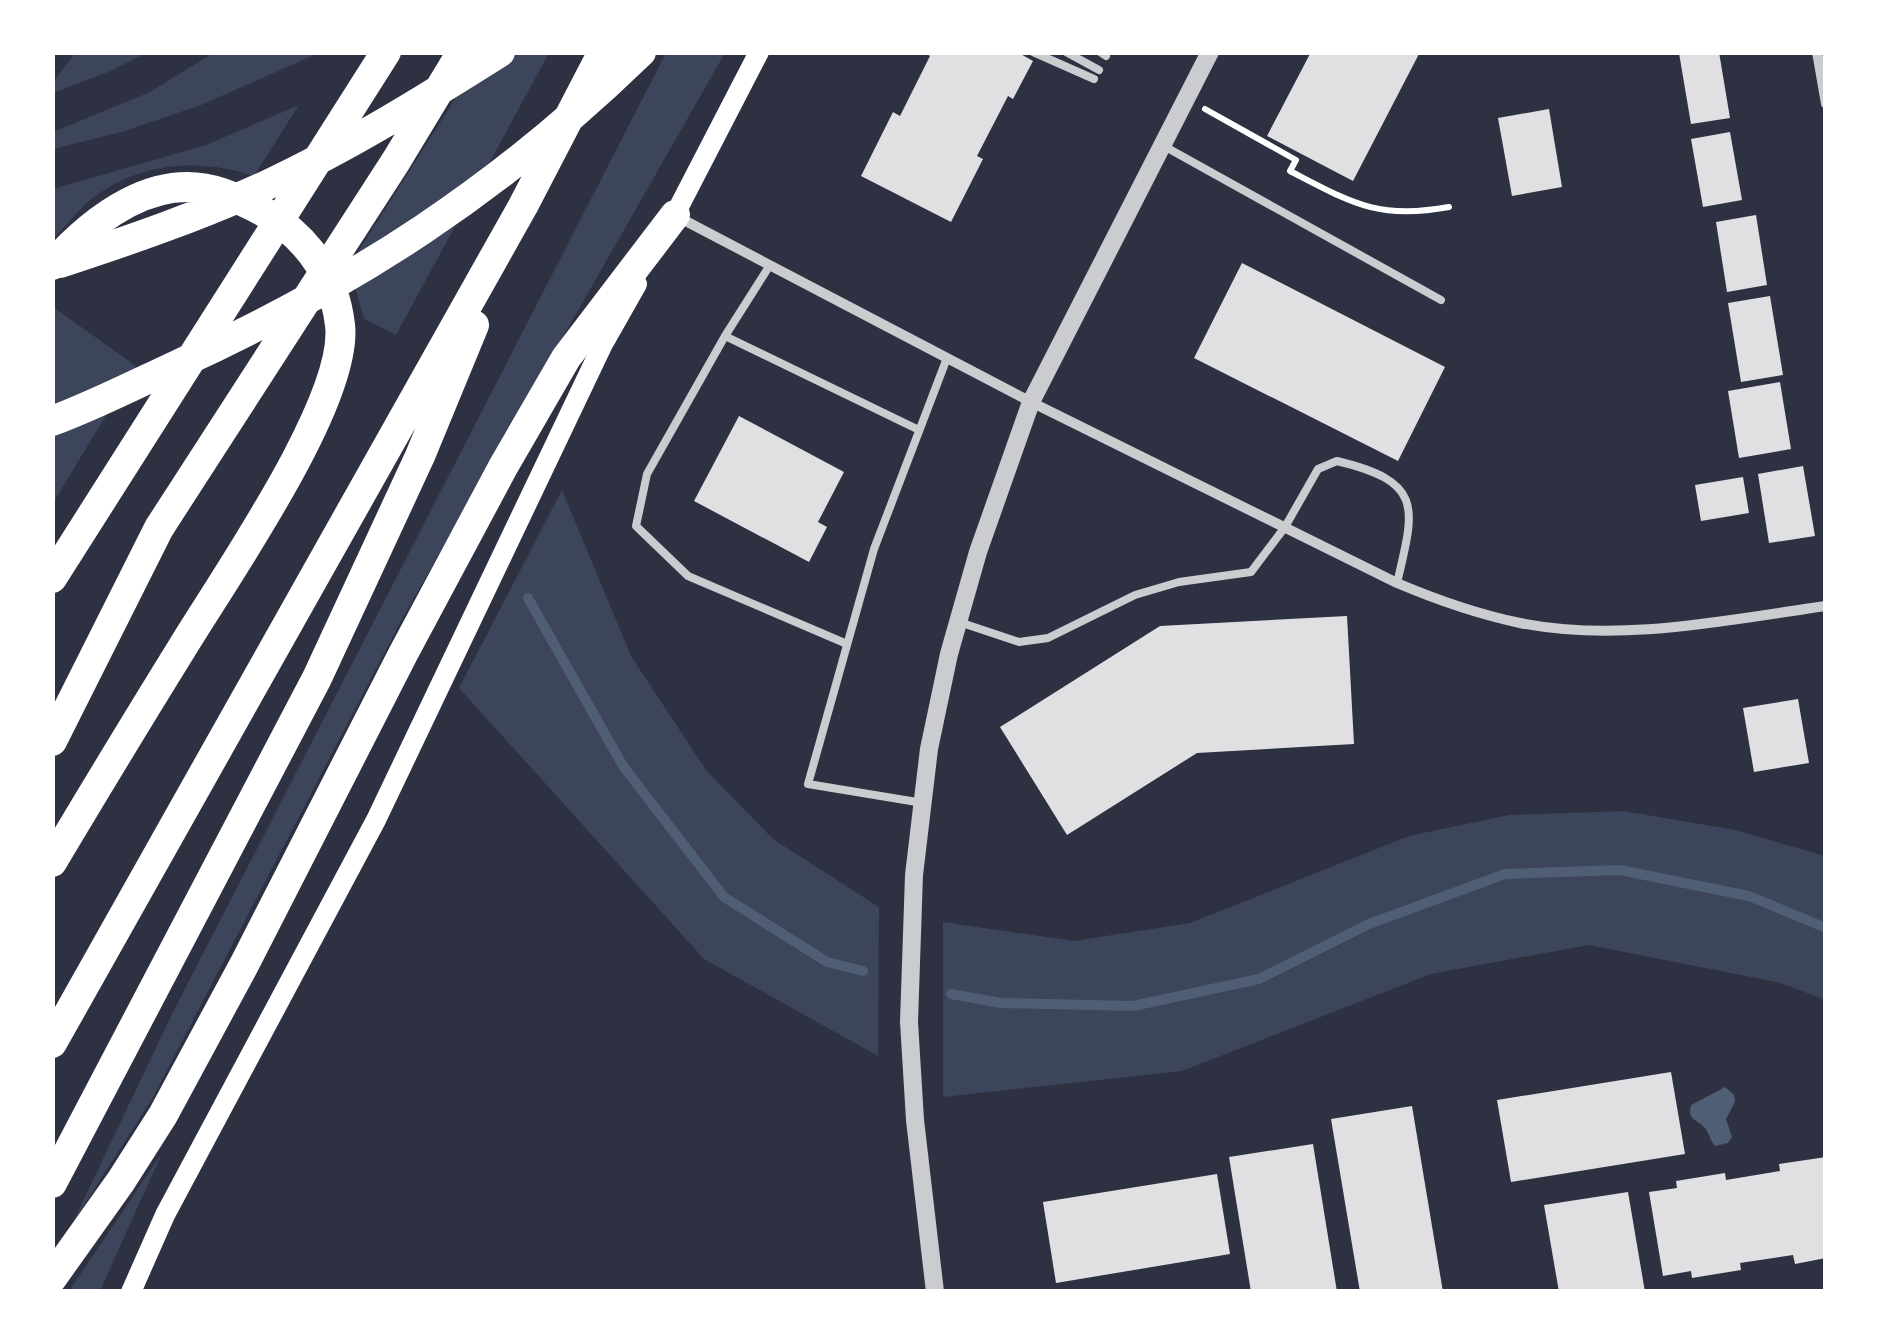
<svg xmlns="http://www.w3.org/2000/svg" width="1878" height="1344" font-family="Ubuntu,sans-serif">
  <rect width="100%" height="100%" fill="#2d3142"/>
  <!-- green -->
  <path fill="#3c4559" d="M 75,53 L 75,52 L 147,53 L 108,72 L 53,93 L 53,82 Z
    M 213,53 L 319,53 L 201,105 L 125,131 L 53,149 L 53,132 L 150,92 Z
    M 484,53 L 549,53 L 396,335 L 364,319 L 349,266 Z
    M 666,53 L 725,53 L 403,617 L 152,1099 L 72,1224 L 172,1014 Z
    M 299,105 L 254,176 C 202,158 142,162 97,195 C 80,207 67,225 53,239 L 53,189 L 206,145 Z
    M 53,307 L 136,366 L 53,503 Z
    M 562,490 L 631,656 L 706,770 L 773,839 L 879,907 L 878,1056 L 704,959 L 459,688 Z
    M 1624,811 L 1735,830 L 1825,856 L 1825,1000 L 1781,983 L 1589,945 L 1431,974 L 1182,1071 L 943,1097 L 943,922 L 1074,941 L 1190,923 L 1409,836 L 1509,815 Z
    M 162,1153 L 100,1291 L 69,1291 Z"/>
  <!-- water -->
  <path fill="#4f5d75" d="M 1725,1087 L 1734,1095 L 1735,1102 L 1726,1119 L 1732,1137 L 1728,1143 L 1715,1146 C 1710,1141 1709,1132 1704,1127 C 1696,1119 1687,1120 1691,1105 Z"/>
  <g fill="none" stroke-linecap="round" stroke-linejoin="round">
    <!-- stream -->
    <path stroke="#4f5d75" stroke-width="10" d="M 528,598 L 623,766 L 724,897 L 827,962 L 863,971
      M 951,994 L 1001,1003 L 1133,1006 L 1259,979 L 1369,924 L 1505,874 L 1620,870 L 1749,896 L 1826,928"/>
  </g>
  <!-- building -->
  <path fill="#e0e0e3" d="M 924,52 L 1017,52 L 1033,61 L 1013,99 L 1008,96 L 977,156 L 983,159 L 951,222 L 861,176 L 893,112 L 900,116 L 930,56 Z
    M 1311,52 L 1420,52 L 1353,181 L 1267,136 Z
    M 1685,52 L 1719,52 L 1730,118 L 1691,124 L 1679,53 Z
    M 1549,109 L 1562,187 L 1512,196 L 1498,118 Z
    M 1730,132 L 1742,200 L 1703,207 L 1691,139 Z
    M 1756,215 L 1767,285 L 1727,292 L 1716,222 Z
    M 1242,263 L 1445,367 L 1398,461 L 1194,358 Z
    M 1770,296 L 1783,375 L 1741,382 L 1728,303 Z
    M 1780,382 L 1791,449 L 1739,458 L 1728,391 Z
    M 739,416 L 844,472 L 818,522 L 827,527 L 809,562 L 694,501 Z
    M 1803,466 L 1815,536 L 1769,543 L 1758,474 Z
    M 1743,477 L 1749,513 L 1701,521 L 1695,485 Z
    M 1347,616 L 1354,744 L 1197,753 L 1067,835 L 1000,727 L 1160,626 Z
    M 1798,699 L 1809,763 L 1754,772 L 1743,708 Z
    M 1671,1072 L 1685,1154 L 1511,1182 L 1497,1100 Z
    M 1412,1106 L 1443,1292 L 1360,1292 L 1331,1119 Z
    M 1313,1144 L 1337,1292 L 1251,1292 L 1229,1157 Z
    M 1826,1157 L 1826,1258 L 1795,1264 L 1793,1255 L 1740,1263 L 1741,1270 L 1692,1278 L 1691,1271 L 1663,1276 L 1649,1192 L 1677,1188 L 1676,1181 L 1725,1173 L 1726,1180 L 1780,1171 L 1779,1164 Z
    M 1217,1174 L 1230,1254 L 1056,1283 L 1043,1202 Z
    M 1628,1192 L 1645,1292 L 1559,1292 L 1544,1205 Z"/>
  <g fill="none" stroke-linecap="round" stroke-linejoin="round">
    <!-- path -->
    <path stroke="#fff" stroke-width="6" d="M 1205,109 L 1296,160 L 1290,171 C 1352,203 1378,220 1449,207"/>
    <!-- service -->
    <path stroke="#caccd0" stroke-width="8" d="M 1033,52 L 1094,79
      M 1066,52 L 1099,70
      M 1100,52 L 1106,56
      M 1162,145 L 1441,300
      M 770,265 L 725,336 L 919,430
      M 725,336 L 647,474 L 636,526 L 688,576 L 847,644
      M 959,622 L 1019,642 L 1048,638 L 1135,595 L 1179,582 L 1251,572 L 1285,527 L 1318,469 L 1337,461 C 1424,482 1415,507 1397,583
      M 923,803 L 808,784 L 874,549 L 947,358"/>
    <!-- minor -->
    <path stroke="#caccd0" stroke-width="10" d="M 1817,52 L 1826,104
      M 678,217 L 1031,402 L 1397,583 C 1437,600 1477,614 1520,623 C 1620,643 1726,620 1826,606"/>
    <!-- tertiary -->
    <path stroke="#caccd0" stroke-width="18" d="M 935,1292 L 915,1120 L 909,1022 L 914,875 L 929,749 L 949,654 L 978,552 L 1031,402 L 1210,52"/>
    <!-- secondary -->
    <path stroke="#fff" stroke-width="20" d="M 670,224 L 759,52
      M 131,1292 L 165,1215 L 376,820 L 603,344 L 637,284"/>
    <!-- motorway -->
    <path stroke="#fff" stroke-width="30" d="M 60,263 C 130,240 200,216 267,185 C 348,147 424,100 500,52
      M 52,265 C 94,218 156,170 222,193 C 285,215 332,256 340,325 C 349,401 223,580 182,648 C 138,719 95,790 52,862
      M 52,421 C 95,405 136,384 177,365 C 357,282 499,190 641,52
      M 52,578 L 386,52
      M 52,741 L 159,528 L 396,161 L 462,52
      M 52,1043 L 523,206 L 603,52
      M 52,1183 L 317,678 L 420,456 L 474,325
      M 52,1278 L 121,1181 L 163,1115 L 245,963 L 403,654 L 503,467 L 566,358 L 675,215"/>
  </g>
  <!-- border -->
  <rect width="1878" height="1344" fill="none" stroke="#ffffff" stroke-width="110"/>
</svg>
